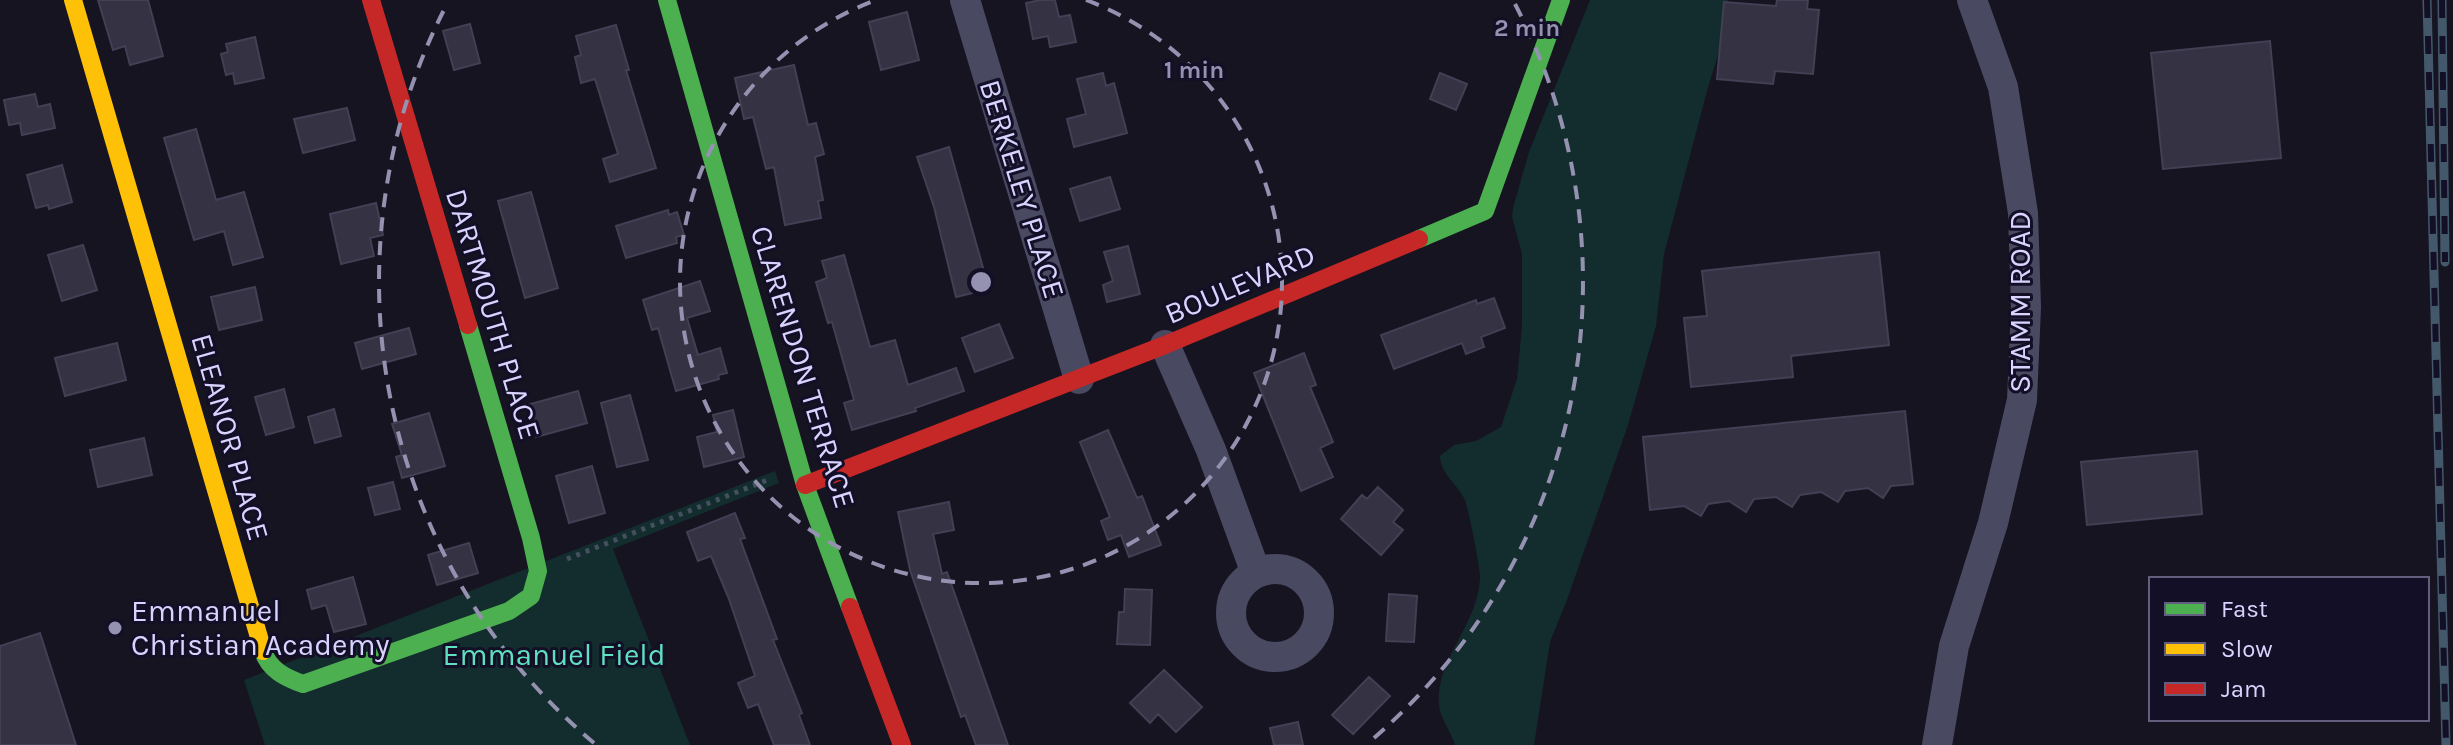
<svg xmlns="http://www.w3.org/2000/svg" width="2453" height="745" font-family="Karla,sans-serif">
  <rect width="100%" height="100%" fill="#161421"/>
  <!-- green -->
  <path fill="#132c2d" d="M 1590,0 L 1728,0 L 1721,45 L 1707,91 L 1664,254 L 1656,326 L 1628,425 L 1567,600 L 1550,642 L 1534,745 L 1455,745 C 1451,731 1440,719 1439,705 C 1435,659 1479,624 1480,577 C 1480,568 1468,505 1464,498 C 1457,484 1440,473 1440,456 L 1454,445 L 1476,441 L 1501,427 L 1517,379 L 1522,326 L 1522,254 L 1512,217 L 1513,208 L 1529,152 Z
    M 775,471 L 779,483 L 613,549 L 690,745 L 265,745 L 244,680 Z"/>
  <!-- building -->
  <path fill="#343243" stroke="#433f54" stroke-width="2" d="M 98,0 L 148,0 L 163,56 L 130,65 L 125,46 L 113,50 Z
    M 1040,0 L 1055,0 L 1059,17 L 1070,15 L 1076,42 L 1050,47 L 1048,36 L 1033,39 L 1026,3 Z
    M 1777,0 L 1808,0 L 1807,9 L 1819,10 L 1813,74 L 1775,71 L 1773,84 L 1717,79 L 1724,2 L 1776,6 Z
    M 907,12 L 919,60 L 881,70 L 869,22 Z
    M 470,24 L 480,63 L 454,70 L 443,31 Z
    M 616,25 L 629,70 L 626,70 L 656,168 L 610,182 L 603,159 L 618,154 L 595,79 L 581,83 L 575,57 L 581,55 L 576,36 Z
    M 255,37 L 264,78 L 235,84 L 233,73 L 226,75 L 221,54 L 228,52 L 226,44 Z
    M 2270,41 L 2281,158 L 2163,169 L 2151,53 Z
    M 794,65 L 808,125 L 816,123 L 824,154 L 815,157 L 823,200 L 818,201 L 821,218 L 785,225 L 774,167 L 766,169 L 753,117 L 744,119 L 735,78 Z
    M 1103,73 L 1106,86 L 1114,83 L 1127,133 L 1074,147 L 1067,119 L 1086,114 L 1077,79 Z
    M 1440,73 L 1467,84 L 1456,110 L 1430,99 Z
    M 35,94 L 38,107 L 50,104 L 55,128 L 22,135 L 20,123 L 9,125 L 4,100 Z
    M 347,108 L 355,140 L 303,153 L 294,119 Z
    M 196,129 L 216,200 L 244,192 L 263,257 L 233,265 L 224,231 L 194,240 L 164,138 Z
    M 949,147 L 989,289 L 956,297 L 934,207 L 917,157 Z
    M 62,165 L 72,202 L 49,209 L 48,205 L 36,208 L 27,175 Z
    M 1110,177 L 1120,209 L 1080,221 L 1070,189 Z
    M 531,192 L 558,288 L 525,298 L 498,201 Z
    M 376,203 L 383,235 L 370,238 L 374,256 L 341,264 L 330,214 Z
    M 668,210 L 669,215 L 677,212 L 684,235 L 676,237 L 677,243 L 626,258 L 616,226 Z
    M 83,245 L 97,290 L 62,301 L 48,255 Z
    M 1128,246 L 1140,294 L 1107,302 L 1103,285 L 1113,281 L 1104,252 Z
    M 1879,252 L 1889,345 L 1791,356 L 1793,377 L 1691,387 L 1684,318 L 1707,316 L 1702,271 Z
    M 844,255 L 870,347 L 895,340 L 908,385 L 956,368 L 964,391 L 915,408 L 916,411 L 852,430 L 844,403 L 854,400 L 832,322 L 828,323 L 816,282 L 827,278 L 822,261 Z
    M 700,281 L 710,311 L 687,318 L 698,355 L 720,348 L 727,373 L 718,375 L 719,379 L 676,391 L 658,328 L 652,330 L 643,300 Z
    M 255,287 L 262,320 L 219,330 L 211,297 Z
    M 1494,298 L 1505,328 L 1481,337 L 1484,347 L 1466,354 L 1462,343 L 1394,369 L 1381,335 L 1476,300 L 1477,304 Z
    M 999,324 L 1013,358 L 975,372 L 962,338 Z
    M 409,328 L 416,354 L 362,369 L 355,343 Z
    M 117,343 L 126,380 L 65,396 L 55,358 Z
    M 1304,353 L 1316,385 L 1310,387 L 1333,442 L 1320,448 L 1333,477 L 1301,491 L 1254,373 Z
    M 284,389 L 294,427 L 266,435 L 255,397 Z
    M 578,391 L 587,423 L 536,437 L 527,405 Z
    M 630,395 L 648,460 L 617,467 L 601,403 Z
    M 334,409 L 341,436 L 315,443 L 308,417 Z
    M 733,410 L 744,457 L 704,467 L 697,437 L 717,432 L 713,415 Z
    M 1905,411 L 1913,484 L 1891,486 L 1883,498 L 1868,488 L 1845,491 L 1838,502 L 1821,492 L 1800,495 L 1792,507 L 1776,497 L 1754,499 L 1746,512 L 1729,501 L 1708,504 L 1701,516 L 1684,506 L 1650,510 L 1643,437 Z
    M 429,413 L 445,466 L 402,478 L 396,457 L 402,455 L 392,424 Z
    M 1108,430 L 1137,498 L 1142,496 L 1161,545 L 1129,557 L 1121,535 L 1108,540 L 1101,521 L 1110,517 L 1080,442 Z
    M 144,438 L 152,475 L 98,487 L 90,450 Z
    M 2197,451 L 2202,514 L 2087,525 L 2081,462 Z
    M 592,466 L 605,513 L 569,523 L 556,476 Z
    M 393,482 L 400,509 L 375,515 L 368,488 Z
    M 1378,487 L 1403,510 L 1393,522 L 1403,530 L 1381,555 L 1341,519 L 1362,495 L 1367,499 Z
    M 949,502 L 954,530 L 933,534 L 942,574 L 947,572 L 1008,745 L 976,745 L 965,715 L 961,717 L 910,570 L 898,512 Z
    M 735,513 L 745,538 L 740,539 L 777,639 L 773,640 L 802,713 L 799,715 L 810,745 L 774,745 L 758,704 L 748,708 L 738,683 L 755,676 L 729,599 L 711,556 L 698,561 L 687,532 Z
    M 469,543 L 478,573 L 437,585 L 428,555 Z
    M 353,577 L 366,624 L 334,632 L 326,605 L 312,609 L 307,590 Z
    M 1125,589 L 1152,590 L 1150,645 L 1117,644 L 1119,612 L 1124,612 Z
    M 1389,594 L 1417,596 L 1414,642 L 1386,641 Z
    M 40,633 L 76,745 L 0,745 L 0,646 Z
    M 1164,670 L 1202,707 L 1176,732 L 1158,714 L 1150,723 L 1130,703 Z
    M 1369,677 L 1390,696 L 1353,734 L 1332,715 Z
    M 1298,722 L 1303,745 L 1274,745 L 1270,728 Z"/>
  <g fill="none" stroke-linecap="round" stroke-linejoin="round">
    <!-- path -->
    <path stroke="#44505f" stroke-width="5" stroke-dasharray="4 6" stroke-linecap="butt" d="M 567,559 L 770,479"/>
    <!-- street -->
    <path stroke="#4a4962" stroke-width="30" d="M 965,0 L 1079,379
      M 1165,345 L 1211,450 L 1256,573
      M1231 613a44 44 0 1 1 88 0a44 44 0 1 1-88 0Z
      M 1937,745 L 1954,646 L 1993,523 L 2022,400 L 2026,307 L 2023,213 L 2003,87 L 1972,0"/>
    <!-- fast -->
    <path stroke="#4caf50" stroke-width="18" d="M 667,0 L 805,485 L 850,607
      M 1419,239 L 1485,211 L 1561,0
      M 263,651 C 269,670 286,678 303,684 L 509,611 L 531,596 L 538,571 L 531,538 L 468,325"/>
    <!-- slow -->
    <path stroke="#ffc107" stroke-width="18" d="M 73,0 L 263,651"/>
    <!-- jam -->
    <path stroke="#c62828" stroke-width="18" d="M 371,0 L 468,325
      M 805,485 L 1165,345 L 1419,239
      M 850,607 L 902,745"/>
    <defs>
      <path id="rail" d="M 2427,0 L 2446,745
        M 2442,0 L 2445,262"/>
    </defs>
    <!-- rail casing -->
    <use href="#rail" stroke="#43596b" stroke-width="9"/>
    <!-- rail -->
    <use href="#rail" stroke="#130f26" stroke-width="6" stroke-dasharray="18" stroke-linecap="butt"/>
  </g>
  <!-- distance rings -->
  <g fill="none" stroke="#9591b1" stroke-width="4" stroke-dasharray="14 10">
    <path d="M1086 0A301 301 0 1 1 876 0"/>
    <path d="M594 743A602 602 0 0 1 447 4M1515 4A602 602 0 0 1 1368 743"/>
  </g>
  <!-- markers -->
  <circle fill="#9591b1" stroke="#130f26" stroke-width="3" cx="115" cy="628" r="8"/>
  <g text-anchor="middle" stroke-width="6" stroke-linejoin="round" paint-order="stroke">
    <!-- street labels -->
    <g font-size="30" fill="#d9d4ff" stroke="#130f26">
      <text transform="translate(1022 189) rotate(73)" y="10">BERKELEY PLACE</text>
      <text transform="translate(1240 284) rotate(-23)" y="10">BOULEVARD</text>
      <text transform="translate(2020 302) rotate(-90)" y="10">STAMM ROAD</text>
      <text transform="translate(493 314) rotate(73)" y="10">DARTMOUTH PLACE</text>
      <text transform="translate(803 367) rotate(73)" y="10">CLARENDON TERRACE</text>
      <text transform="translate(230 437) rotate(74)" y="10">ELEANOR PLACE</text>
    </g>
    <!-- poi labels -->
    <g font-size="30" fill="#d9d4ff" stroke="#130f26" text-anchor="start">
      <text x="131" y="621">Emmanuel<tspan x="131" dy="34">Christian Academy</tspan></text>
    </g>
    <!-- park labels -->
    <g font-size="30" fill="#5fe0c0" stroke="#130f26">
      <text x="554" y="665">Emmanuel Field</text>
    </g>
  </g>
  <circle cx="981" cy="282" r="12" fill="#9591b1" stroke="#130f26" stroke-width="4"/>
  <g font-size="24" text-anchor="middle" font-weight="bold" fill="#9591b1" stroke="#130f26" stroke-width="6" stroke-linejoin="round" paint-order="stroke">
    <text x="1527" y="36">2 min</text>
    <text x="1194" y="78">1 min</text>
  </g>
  <!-- legend -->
  <rect x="2149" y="577" width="280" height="144" fill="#130f26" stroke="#625e7d" stroke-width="2"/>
  <rect x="2165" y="603" width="40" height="12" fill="#4caf50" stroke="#625e7d" stroke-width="2"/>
  <text x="2221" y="617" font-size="24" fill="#d9d4ff">Fast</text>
  <rect x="2165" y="643" width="40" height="12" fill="#ffc107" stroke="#625e7d" stroke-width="2"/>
  <text x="2221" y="657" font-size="24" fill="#d9d4ff">Slow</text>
  <rect x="2165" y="683" width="40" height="12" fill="#c62828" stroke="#625e7d" stroke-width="2"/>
  <text x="2221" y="697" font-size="24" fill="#d9d4ff">Jam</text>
</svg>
